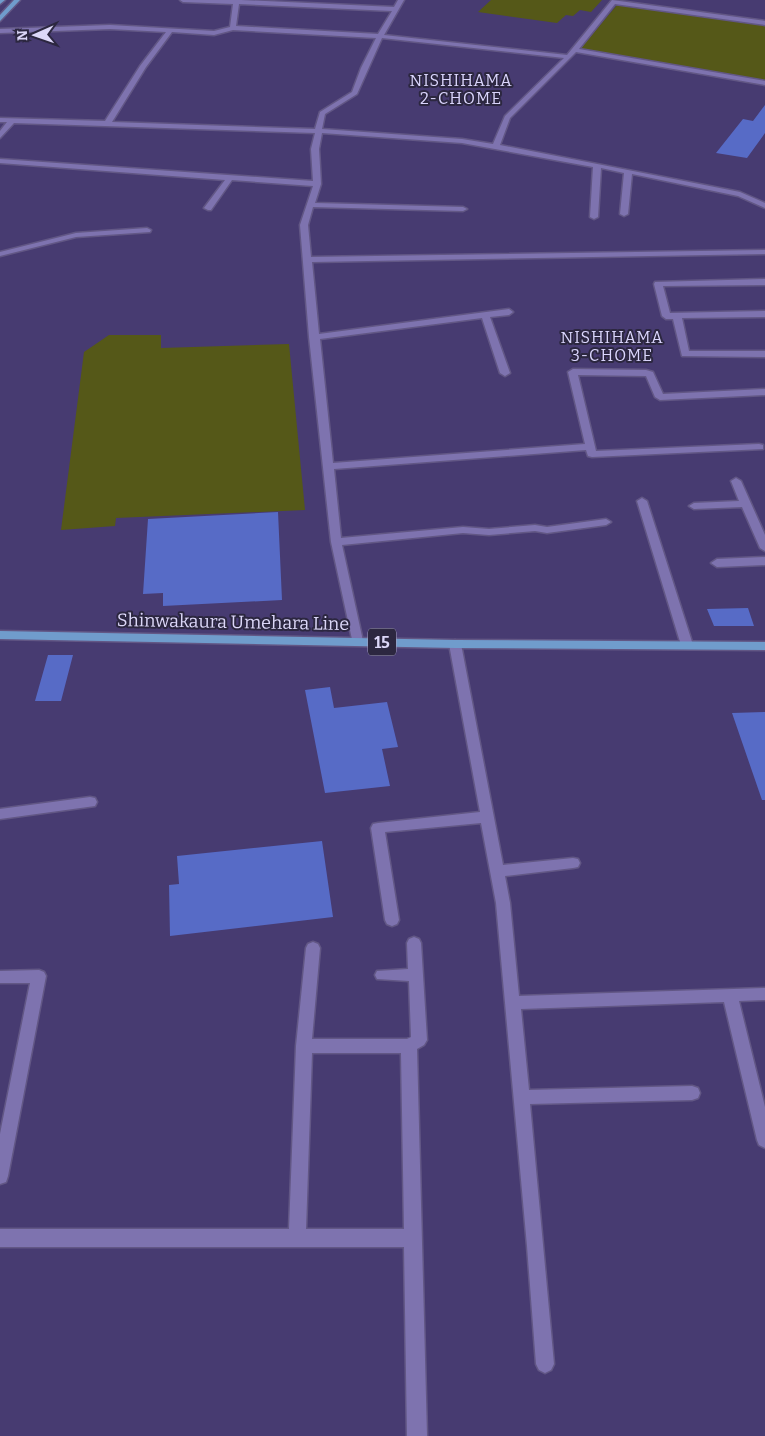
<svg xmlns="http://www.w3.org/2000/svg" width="765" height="1436" font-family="Bitter,serif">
  <rect width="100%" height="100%" fill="#473b71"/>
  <!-- green -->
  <path fill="#555818" d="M 491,0 L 602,0 L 591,12 L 580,10 L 573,16 L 566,15 L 557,23 L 478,12 Z
    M 617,5 L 765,24 L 765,81 L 580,49 Z
    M 109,335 L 161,335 L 161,348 L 289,344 L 305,510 L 116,518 L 115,526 L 61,530 L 84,352 Z"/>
  <!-- building -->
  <path fill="#576bc6" d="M 765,105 L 765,133 L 747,158 L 716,153 L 743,119 L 753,121 Z
    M 278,512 L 282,600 L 163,606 L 163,593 L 143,594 L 148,519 Z
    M 748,608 L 754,626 L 714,626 L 707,609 Z
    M 48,655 L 73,655 L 61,701 L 35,701 Z
    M 330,687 L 334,708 L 387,702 L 398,747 L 382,749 L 390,786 L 325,793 L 305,690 Z
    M 765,712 L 765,800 L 762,800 L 732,713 Z
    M 322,841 L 333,917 L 170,936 L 169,885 L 179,884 L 177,856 Z"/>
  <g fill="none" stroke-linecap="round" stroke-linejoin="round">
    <defs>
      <path id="minor" d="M 180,0 L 241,0 L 394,7 L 398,0 L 404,0 L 384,35 L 567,55 L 612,0 L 765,21 L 765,25 L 615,4 L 579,49 L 765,81 L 765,85 L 576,52 L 510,118 L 500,145 L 740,192 L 765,203 L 765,208 L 738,196 L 632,174 L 628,214 L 624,216 L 620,214 L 624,173 L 601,168 L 598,217 L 594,219 L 590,217 L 593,167 L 462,143 L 322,133 L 319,149 L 321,184 L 315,203 L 463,207 L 467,209 L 463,211 L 313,207 L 308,225 L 311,257 L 765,250 L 765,254 L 312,262 L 319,334 L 509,309 L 513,312 L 509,315 L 490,317 L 510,373 L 505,376 L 500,373 L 482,318 L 320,339 L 333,463 L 585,444 L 568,372 L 573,369 L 646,370 L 653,372 L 663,394 L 765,389 L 765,395 L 660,400 L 655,397 L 646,376 L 578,375 L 596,451 L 759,444 L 763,445 L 763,449 L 592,457 L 588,456 L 586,450 L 334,469 L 341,538 L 463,527 L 489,529 L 535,525 L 547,527 L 606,519 L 611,522 L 606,525 L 547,533 L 535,531 L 489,535 L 463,533 L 342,545 L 363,641 L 357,645 L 353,644 L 331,542 L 309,337 L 300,225 L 313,186 L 232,180 L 211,210 L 208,210 L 204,208 L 225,180 L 0,163 L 0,159 L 313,181 L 311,149 L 315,133 L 14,123 L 0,138 L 0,131 L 7,122 L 0,122 L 0,118 L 105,121 L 140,66 L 166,32 L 110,29 L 0,33 L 0,29 L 110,25 L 214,31 L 230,27 L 233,4 L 183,2 ZM 239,4 L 392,11 L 378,34 L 236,26 ZM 233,30 L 376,38 L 361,68 L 352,92 L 320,112 L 315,129 L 112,122 L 146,67 L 172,32 L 214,35 ZM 382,38 L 564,58 L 505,116 L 493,144 L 462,139 L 322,129 L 325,114 L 357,94 Z
        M 147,228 L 151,230 L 150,232 L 76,237 L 0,256 L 0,252 L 76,233 Z
        M 765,279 L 765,285 L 663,286 L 670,313 L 765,311 L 765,317 L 682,318 L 689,351 L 765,351 L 765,357 L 682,356 L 673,319 L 666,319 L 662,316 L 654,284 L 655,282 Z
        M 736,478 L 741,481 L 765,535 L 765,551 L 760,548 L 742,507 L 694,509 L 689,506 L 694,503 L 739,501 L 731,481 Z
        M 642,498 L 647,501 L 693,645 L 691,648 L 683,648 L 681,645 L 637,501 Z
        M 765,557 L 765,565 L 717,567 L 711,563 L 717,559 Z
        M 455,640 L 461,644 L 503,865 L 573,858 L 578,859 L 580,863 L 578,867 L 573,868 L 505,876 L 510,903 L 519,996 L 765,988 L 765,1000 L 739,1001 L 765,1107 L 765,1148 L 759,1145 L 757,1140 L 724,1002 L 521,1009 L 529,1090 L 692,1086 L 698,1088 L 700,1093 L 698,1098 L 692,1100 L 530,1104 L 554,1364 L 551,1370 L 545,1373 L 539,1370 L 536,1364 L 527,1246 L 496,903 L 481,823 L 385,832 L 399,920 L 397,924 L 392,926 L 387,924 L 385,920 L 371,828 L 373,824 L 378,823 L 480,812 L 449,644 Z
        M 90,797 L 95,798 L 97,802 L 95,806 L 0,819 L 0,809 Z
        M 414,937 L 419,939 L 421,943 L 427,1040 L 424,1045 L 417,1049 L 427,1436 L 407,1436 L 404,1247 L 0,1247 L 0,1229 L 289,1229 L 296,1046 L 306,948 L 308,944 L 313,942 L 318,944 L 320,948 L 312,1039 L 407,1039 L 411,1037 L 409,981 L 377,979 L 375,975 L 377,971 L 408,969 L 407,943 L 409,939 ZM 312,1053 L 401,1053 L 404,1229 L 306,1229 Z
        M 39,970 L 44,972 L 46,976 L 8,1176 L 6,1182 L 0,1184 L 0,1134 L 30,983 L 0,983 L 0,971 Z"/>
      <path id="major" d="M 0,0 L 5,0 L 0,4 Z
        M 14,0 L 20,0 L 0,21 L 0,15 Z
        M 0,631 L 455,640 L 765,642 L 765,650 L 455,648 L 0,639 Z"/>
    </defs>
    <!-- minor casing -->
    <use href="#minor" stroke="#625785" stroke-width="3"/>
    <!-- major casing -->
    <use href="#major" stroke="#625785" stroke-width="3"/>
    <!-- minor -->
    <use href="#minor" fill="#7e73af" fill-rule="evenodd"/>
    <!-- major -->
    <use href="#major" fill="#709ccc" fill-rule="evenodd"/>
  </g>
  <g text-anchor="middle" stroke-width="4" stroke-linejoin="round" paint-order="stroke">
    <!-- far-neighbourhood labels -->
    <g font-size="16" letter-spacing="1" fill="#dbd6fd" stroke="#2c2740">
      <text x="461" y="86">NISHIHAMA<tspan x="461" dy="18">2-CHOME</tspan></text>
      <text x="612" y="343">NISHIHAMA<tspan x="612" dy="18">3-CHOME</tspan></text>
    </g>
    <!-- shield labels -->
    <rect fill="#2c2740" stroke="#a7a2c1" stroke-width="1" x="368" y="628.5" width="28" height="27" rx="4"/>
    <g font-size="16" font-weight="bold" fill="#dcd7f8">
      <text x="382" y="648">15</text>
    </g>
    <!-- street labels -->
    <g font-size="18" fill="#dcd7f8" stroke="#2c2740">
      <text transform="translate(233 622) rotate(1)" y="6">Shinwakaura Umehara Line</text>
    </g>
  </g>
  <!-- north arrow -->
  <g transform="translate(35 35) rotate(268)" stroke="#2c2740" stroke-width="4" paint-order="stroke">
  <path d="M0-4L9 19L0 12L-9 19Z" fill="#dcd7f8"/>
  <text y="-8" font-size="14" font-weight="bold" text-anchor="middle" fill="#dcd7f8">N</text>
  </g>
</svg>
